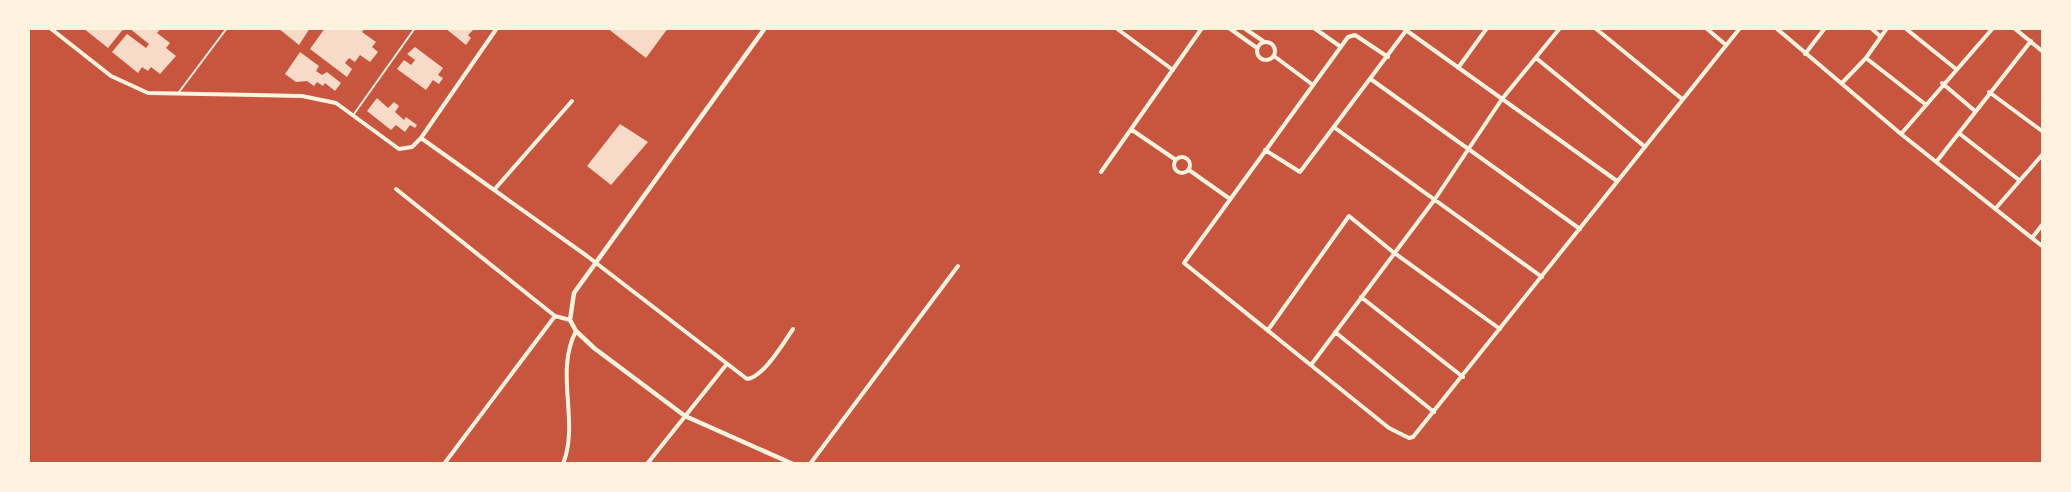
<svg xmlns="http://www.w3.org/2000/svg" width="2071" height="492" font-family="'Work Sans',sans-serif">
  <rect width="100%" height="100%" fill="#c8553d"/>
  <!-- building -->
  <path fill="#f7dbc8" d="M 83,28 L 124,28 L 108,48 Z
    M 129,28 L 161,28 L 157,33 L 170,43 L 166,48 L 176,56 L 160,74 L 151,67 L 148,71 L 142,67 L 138,73 L 112,52 L 127,34 L 146,48 L 149,44 Z
    M 278,28 L 310,28 L 299,45 Z
    M 325,28 L 365,28 L 362,32 L 376,42 L 372,47 L 378,52 L 370,62 L 360,55 L 355,62 L 349,58 L 345,63 L 352,69 L 347,77 L 310,49 Z
    M 445,28 L 471,28 L 473,30 L 468,35 L 471,38 L 466,45 Z
    M 607,28 L 668,28 L 646,58 Z
    M 415,47 L 443,68 L 438,75 L 443,78 L 439,84 L 433,80 L 426,90 L 397,69 L 404,60 L 411,65 L 415,60 L 407,54 Z
    M 300,52 L 319,66 L 316,71 L 322,75 L 327,72 L 341,83 L 335,91 L 325,83 L 323,86 L 317,82 L 314,86 L 307,81 L 296,82 L 285,74 Z
    M 377,98 L 388,108 L 394,102 L 399,106 L 395,112 L 404,120 L 406,117 L 417,125 L 415,128 L 410,125 L 405,132 L 396,125 L 391,130 L 367,111 Z
    M 620,124 L 648,142 L 611,185 L 587,166 Z"/>
  <g fill="none" stroke-linecap="round" stroke-linejoin="round">
    <!-- service -->
    <path stroke="#fff3e0" stroke-width="2" d="M 179,92 L 227,28
      M 354,114 L 415,28"/>
    <!-- minor -->
    <path stroke="#fff3e0" stroke-width="4" d="M 50,28 L 111,76 L 148,93 L 302,96 L 336,103 L 399,149 L 412,147 L 421,138 L 497,28
      M 1116,28 L 1173,70
      M 1229,28 L 1257,48
      M 1244,28 L 1263,41
      M 1314,28 L 1341,47
      M 1403,28 L 1617,181
      M 1595,28 L 1682,99
      M 1706,28 L 1726,45
      M 1776,28 L 1901,134 L 2042,246
      M 1871,28 L 1881,37
      M 1905,28 L 1956,69
      M 2014,28 L 2042,51
      M1257 51a9 9 0 1 1 18 0a9 9 0 1 1-18 0Z
      M 1805,54 L 1825,28
      M 1274,56 L 1313,85
      M 1388,57 L 1355,35 L 1348,37 L 1184,263 L 1389,428 L 1409,438 L 1413,437 L 1740,28
      M 1536,58 L 1644,146
      M 1866,58 L 1925,104
      M 1458,68 L 1487,28
      M 1372,80 L 1580,229
      M 1842,83 L 1866,58 L 1887,28
      M 1942,83 L 1975,111
      M 1989,92 L 2042,131
      M 1335,128 L 1542,277
      M 1132,130 L 1176,160
      M 1901,134 L 1993,28
      M 1960,134 L 2019,180
      M 421,138 L 587,256 L 747,379 C 763,378 784,342 793,329
      M 1265,150 L 1300,172 L 1408,28
      M1174 165a8 8 0 1 1 16 0a8 8 0 1 1-16 0Z
      M 1937,161 L 2031,41
      M 1189,170 L 1230,199
      M 1101,172 L 1202,28
      M 396,189 L 555,316
      M 494,190 L 572,101
      M 1996,208 L 2042,155
      M 2032,238 L 2042,225
      M 1361,297 L 1463,377
      M 1268,330 L 1349,216 L 1393,252 L 1500,329
      M 1335,332 L 1434,412
      M 1311,365 L 1435,199 L 1502,99 L 1560,28
      M 444,464 L 555,316 L 570,320
      M 563,464 C 580,421 554,373 576,331
      M 647,464 L 726,365
      M 810,464 L 958,266"/>
    <!-- tertiary -->
    <path stroke="#fff3e0" stroke-width="4.5" d="M 765,28 L 574,293 L 570,320 L 576,331 L 594,348 L 685,416 L 793,464"/>
  </g>
  <!-- border -->
  <rect width="2071" height="492" fill="none" stroke="#fff3e0" stroke-width="60"/>
</svg>
